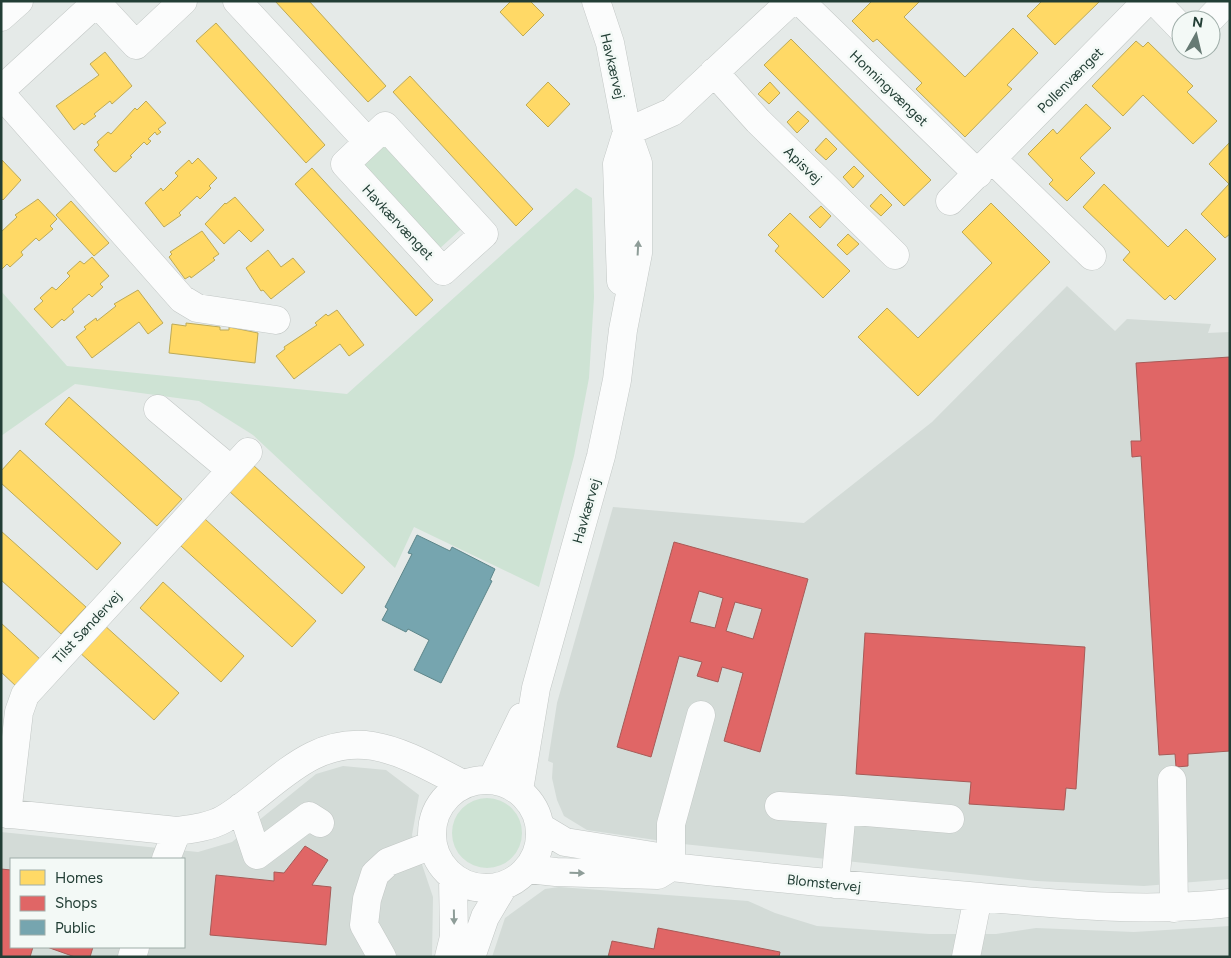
<svg xmlns="http://www.w3.org/2000/svg" width="1231" height="958" font-family="Figtree,sans-serif">
  <rect width="100%" height="100%" fill="#e5eae8"/>
  <!-- built -->
  <path fill="#d3dbd7" fill-rule="evenodd" d="M 1067,286 L 1115,331 L 1127,319 L 1211,324 L 1208,333 L 1230,332 L 1230,879 L 1144,886 L 1037,881 L 683,844 L 587,830 L 564,816 L 557,800 L 552,778 L 553,763 L 548,761 L 557,703 L 613,507 L 804,523 L 932,422 Z
    M 343,766 L 386,770 L 419,795 L 412,835 L 433,897 L 432,957 L 1,957 L 1,832 L 198,852 L 232,842 L 316,774 ZM 11,859 L 184,859 L 184,947 L 11,947 Z
    M 559,887 L 748,901 L 775,913 L 817,926 L 929,934 L 996,934 L 1036,928 L 1134,932 L 1230,926 L 1230,957 L 492,957 L 505,918 L 545,889 Z"/>
  <!-- green -->
  <path fill="#cee3d4" d="M 383,142 L 461,229 L 437,251 L 357,165 Z
    M 576,188 L 592,198 L 594,297 L 589,378 L 574,456 L 539,587 L 414,527 L 395,568 L 253,435 L 199,401 L 75,384 L 1,436 L 1,291 L 67,366 L 347,394 Z
    M452 833a35 35 0 1 1 70 0a35 35 0 1 1-70 0Z"/>
  <!-- homes -->
  <path fill="#ffd966" stroke="#bdaa57" d="M 275,1 L 309,1 L 386,86 L 368,102 Z
    M 511,1 L 530,1 L 544,15 L 523,36 L 500,12 Z
    M 872,1 L 920,1 L 904,17 L 965,77 L 1013,28 L 1038,53 L 1007,85 L 1012,89 L 965,137 L 916,89 L 922,83 L 877,39 L 873,42 L 852,21 Z
    M 1042,1 L 1100,1 L 1055,45 L 1027,16 Z
    M 216,23 L 325,145 L 306,163 L 196,41 Z
    M 791,39 L 931,180 L 904,206 L 764,65 Z
    M 1136,41 L 1143,47 L 1148,42 L 1193,86 L 1187,92 L 1217,121 L 1193,144 L 1143,95 L 1123,116 L 1092,86 Z
    M 105,52 L 132,86 L 112,104 L 110,101 L 94,114 L 96,116 L 84,125 L 82,123 L 74,130 L 56,106 L 99,75 L 90,64 Z
    M 410,76 L 533,209 L 516,226 L 393,92 Z
    M 548,82 L 570,104 L 548,127 L 526,105 Z
    M 770,82 L 780,93 L 769,104 L 758,94 Z
    M 146,101 L 166,123 L 158,129 L 161,132 L 157,135 L 155,132 L 148,139 L 151,141 L 147,145 L 144,142 L 130,156 L 132,157 L 116,172 L 113,171 L 94,150 L 99,145 L 97,142 L 108,132 L 111,134 L 135,108 L 137,110 Z
    M 1086,104 L 1111,128 L 1080,158 L 1095,173 L 1067,201 L 1049,184 L 1053,180 L 1028,154 L 1053,129 L 1057,134 Z
    M 798,111 L 809,121 L 797,133 L 787,122 Z
    M 826,138 L 837,149 L 826,160 L 815,150 Z
    M 1230,142 L 1230,234 L 1225,238 L 1201,214 L 1229,184 L 1209,164 Z
    M 198,158 L 217,178 L 209,186 L 211,188 L 200,199 L 197,196 L 179,213 L 181,215 L 164,227 L 145,203 L 161,188 L 163,191 L 178,176 L 175,173 L 189,160 L 192,164 Z
    M 2,160 L 21,180 L 3,200 L 1,198 Z
    M 854,166 L 864,176 L 853,188 L 843,177 Z
    M 312,168 L 433,300 L 416,316 L 295,184 Z
    M 1104,184 L 1168,247 L 1186,229 L 1216,259 L 1175,300 L 1170,295 L 1165,300 L 1123,260 L 1130,252 L 1083,207 Z
    M 881,194 L 892,205 L 881,216 L 870,206 Z
    M 235,197 L 264,230 L 251,242 L 239,230 L 224,244 L 205,224 L 225,203 L 226,204 Z
    M 38,199 L 57,219 L 50,226 L 53,229 L 39,241 L 36,238 L 21,252 L 23,255 L 10,267 L 7,264 L 1,270 L 1,232 L 17,217 L 15,215 Z
    M 71,201 L 109,243 L 94,256 L 56,215 Z
    M 991,203 L 1050,262 L 918,396 L 858,337 L 887,308 L 918,338 L 992,263 L 962,232 Z
    M 821,206 L 831,216 L 820,228 L 809,217 Z
    M 790,213 L 850,271 L 823,298 L 775,251 L 779,246 L 768,235 Z
    M 202,231 L 219,254 L 213,258 L 215,260 L 191,278 L 190,276 L 185,279 L 169,257 L 172,254 L 170,252 Z
    M 848,234 L 859,244 L 847,255 L 837,245 Z
    M 268,250 L 281,267 L 293,258 L 305,272 L 271,299 L 263,290 L 261,291 L 246,268 Z
    M 92,257 L 109,276 L 100,284 L 103,287 L 92,297 L 89,294 L 72,309 L 74,312 L 64,321 L 62,319 L 52,328 L 34,309 L 43,301 L 40,298 L 52,287 L 56,290 L 70,276 L 67,273 L 80,261 L 84,264 Z
    M 138,290 L 163,323 L 148,334 L 139,322 L 92,358 L 76,337 L 86,329 L 84,327 L 96,318 L 97,321 L 116,306 L 114,304 Z
    M 337,310 L 364,345 L 349,356 L 340,344 L 294,379 L 276,356 L 285,349 L 284,347 L 317,325 L 315,323 L 326,314 L 328,316 Z
    M 186,323 L 220,327 L 220,330 L 229,330 L 229,327 L 258,333 L 255,363 L 169,353 L 172,324 L 186,326 Z
    M 69,397 L 182,499 L 157,526 L 45,424 Z
    M 20,450 L 121,543 L 97,570 L 1,483 L 1,471 Z
    M 253,465 L 365,567 L 342,594 L 229,491 Z
    M 205,519 L 316,621 L 292,647 L 181,546 Z
    M 1,531 L 86,607 L 61,634 L 1,580 Z
    M 163,582 L 244,656 L 221,682 L 140,608 Z
    M 1,623 L 41,660 L 17,687 L 1,672 Z
    M 103,624 L 179,693 L 154,720 L 78,651 Z"/>
  <!-- shops -->
  <path fill="#e06666" stroke="#a75a57" fill-rule="evenodd" d="M 1230,357 L 1230,751 L 1188,754 L 1188,766 L 1176,767 L 1175,754 L 1159,755 L 1141,456 L 1132,457 L 1131,441 L 1141,441 L 1136,363 Z
    M 674,542 L 808,579 L 760,752 L 724,741 L 743,673 L 722,667 L 718,682 L 697,676 L 702,662 L 679,656 L 651,757 L 617,747 ZM 699,591 L 723,598 L 715,628 L 690,622 ZM 735,602 L 762,609 L 753,639 L 726,631 Z
    M 865,633 L 1085,647 L 1076,789 L 1066,788 L 1064,810 L 969,804 L 971,782 L 856,774 Z
    M 305,846 L 328,860 L 312,885 L 331,887 L 326,945 L 210,935 L 216,875 L 274,881 L 274,872 L 284,873 Z
    M 1,869 L 11,870 L 11,947 L 33,947 L 30,957 L 1,957 Z
    M 658,928 L 780,952 L 779,957 L 608,957 L 612,941 L 654,949 Z
    M 47,947 L 93,947 L 90,957 L 75,957 Z"/>
  <!-- public -->
  <path fill="#76a5af" stroke="#5d868a" d="M 417,535 L 450,551 L 452,547 L 495,569 L 490,580 L 492,581 L 441,683 L 414,670 L 429,640 L 408,629 L 406,632 L 382,620 L 388,609 L 385,607 L 412,554 L 408,553 Z"/>
  <g fill="none" stroke-linecap="round" stroke-linejoin="round">
    <defs>
      <path id="minor" d="M 237,1 L 368,142
        M 800,1 L 978,174
        M 1155,1 L 1181,28
        M 97,3 L 136,45 L 183,1
        M 1,17 L 19,1
        M 1209,20 L 1227,1
        M 714,72 L 758,121 L 895,255
        M 1,90 L 98,1
        M 1,94 L 182,299 L 197,308 L 276,320
        M 385,126 L 484,234 L 443,271 L 345,164 Z
        M 627,132 L 672,112 L 791,1
        M 992,159 L 1092,256
        M 950,201 L 1147,1
        M 621,281 L 617,164 L 627,132
        M 158,409 L 231,470
        M 492,779 L 522,717
        M432 834a54 54 0 1 1 108 0a54 54 0 1 1-108 0Z
        M 1172,780 L 1174,908
        M 519,790 L 536,688 L 601,456 L 617,380 L 623,330 L 638,253 L 638,163 L 627,132 L 610,43 L 596,1
        M 779,806 L 842,810
        M 241,807 L 257,855 L 309,816 L 320,823
        M 1,813 L 177,831 C 192,829 210,827 224,819 C 273,790 308,736 373,746 C 404,751 435,770 463,784
        M 7,814 L 19,712 L 25,695 L 248,452
        M 540,827 L 565,842 L 659,857 L 671,867 C 771,878 870,887 969,896 C 1056,904 1143,913 1230,903
        M 166,859 L 177,831
        M 671,867 L 671,824 L 701,715
        M 528,869 L 556,872 L 658,875 L 671,867
        M 835,884 L 842,810 L 950,819
        M 132,957 L 135,947
        M 382,957 L 364,925 L 367,899 L 375,874 L 388,862 L 432,845
        M 449,957 L 454,937 L 453,877
        M 471,957 L 485,917 L 504,885
        M 966,957 L 978,897"/>
    </defs>
    <!-- minor casing -->
    <use href="#minor" stroke="#c2c7c5" stroke-width="29"/>
    <!-- minor -->
    <use href="#minor" stroke="#fbfcfc" stroke-width="28"/>
  </g>
  <!-- one-way arrows -->
  <defs><path id="oneway-solid" d="M-6-.8H1V-3.2L6.5 0L1 3.2V.8H-6Z" transform="scale(1.25)"/></defs>
  <g fill="#8e9d98">
    <use href="#oneway-solid" transform="translate(638 248) rotate(-87)"/>
    <use href="#oneway-solid" transform="translate(577 873) rotate(1)"/>
    <use href="#oneway-solid" transform="translate(454 917) rotate(89)"/>
  </g>
  <g text-anchor="middle" stroke-width="5" stroke-linejoin="round" paint-order="stroke">
    <!-- street labels -->
    <g font-size="14" fill="#223e35" stroke="#f3f9f6">
      <text transform="translate(613 66) rotate(77)" y="5">Havkærvej</text>
      <text transform="translate(1070 80) rotate(-45)" y="5">Pollenvænget</text>
      <text transform="translate(889 88) rotate(44)" y="5">Honningvænget</text>
      <text transform="translate(803 165) rotate(44)" y="5">Apisvej</text>
      <text transform="translate(398 222) rotate(47)" y="5">Havkærvænget</text>
      <text transform="translate(586 511) rotate(-74)" y="5">Havkærvej</text>
      <text transform="translate(87 627) rotate(-47)" y="5">Tilst Søndervej</text>
      <text transform="translate(824 883) rotate(6)" y="5">Blomstervej</text>
    </g>
  </g>
  <!-- border -->
  <rect width="1231" height="958" fill="none" stroke="#223e35" stroke-width="5"/>
  <!-- legend -->
  <rect x="10" y="858" width="175" height="90" fill="#f3f9f6" stroke="#9faea9"/>
  <rect x="20" y="870" width="25" height="15" fill="#ffd966" stroke="#9faea9"/>
  <text x="55" y="883" font-size="15" fill="#223e35">Homes</text>
  <rect x="20" y="896" width="25" height="15" fill="#e06666" stroke="#9faea9"/>
  <text x="55" y="908" font-size="15" fill="#223e35">Shops</text>
  <rect x="20" y="920" width="25" height="15" fill="#76a5af" stroke="#9faea9"/>
  <text x="55" y="933" font-size="15" fill="#223e35">Public</text>
  <!-- north arrow -->
  <g transform="translate(1196 35) rotate(8)"><circle r="24" fill="#f3f9f6" stroke="#9faea9"/>
  <path d="M0-4L9 19L0 12L-9 19Z" fill="#667a74"/>
  <text y="-8" font-size="14" font-weight="bold" text-anchor="middle" fill="#223e35">N</text>
  </g>
</svg>
